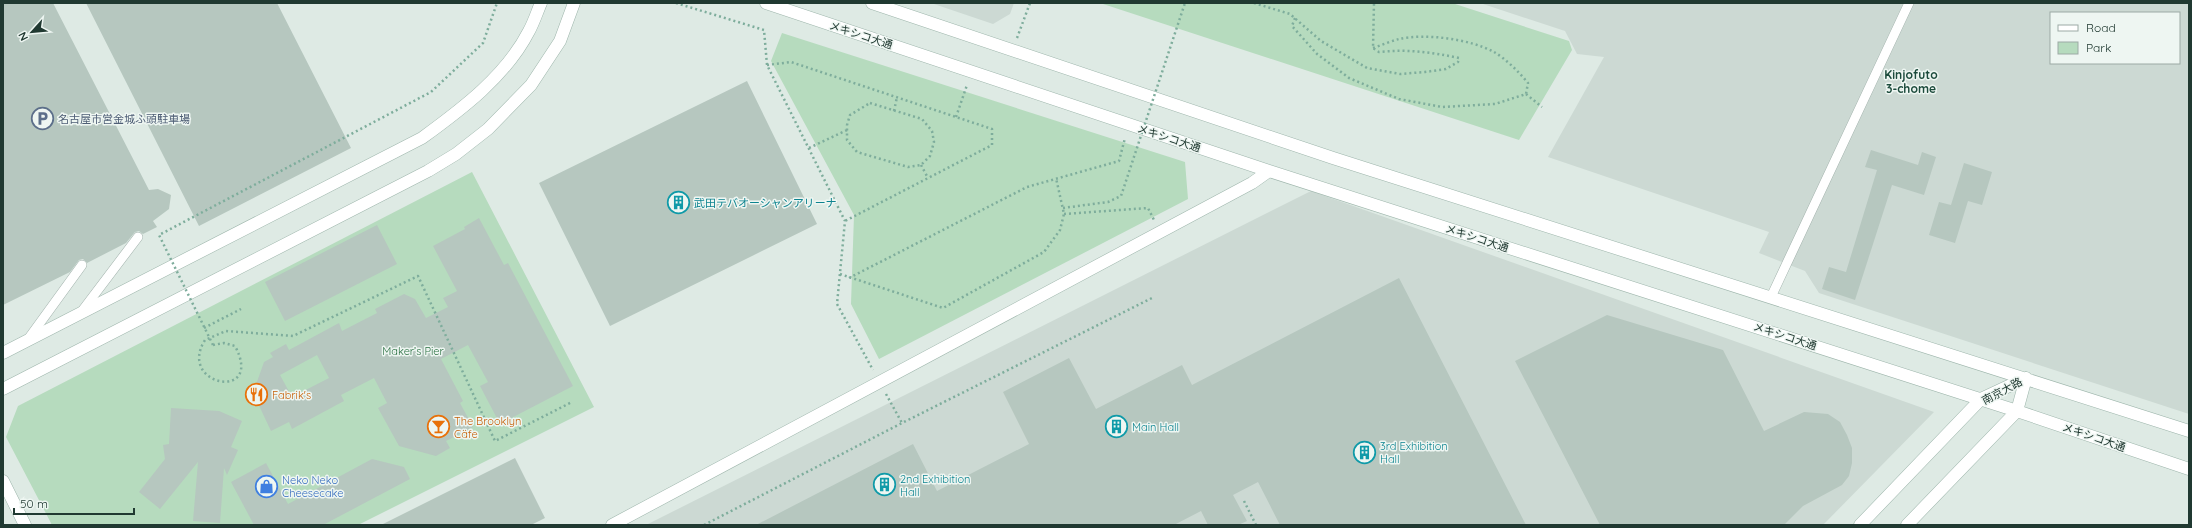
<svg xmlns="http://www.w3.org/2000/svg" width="2192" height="528" font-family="Quicksand,'Noto Sans JP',sans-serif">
  <rect width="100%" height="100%" fill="#deeae4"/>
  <!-- built -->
  <path fill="#ccd9d3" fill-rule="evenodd" d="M 931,3 L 1014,3 L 1010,14 L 993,24 Z
    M 1480,3 L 2189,3 L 2189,414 L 1819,293 L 1805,271 L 1759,253 L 1769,232 L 1548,157 L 1604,57 L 1577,54 L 1565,31 ZM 2051,13 L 2179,13 L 2179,63 L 2051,63 Z
    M 1311,191 L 1934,412 L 1823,525 L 646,525 Z"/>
  <!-- green -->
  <path fill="#b6dbbe" d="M 1100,3 L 1452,3 L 1569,41 L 1572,50 L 1519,140 Z
    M 782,33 L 1185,162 L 1188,199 L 879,359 L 851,304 L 854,215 L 771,61 Z
    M 472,172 L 594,407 L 358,525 L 52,525 L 6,437 L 18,406 Z"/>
  <!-- building -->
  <path fill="#b6c7bf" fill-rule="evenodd" d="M 3,3 L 53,3 L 149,190 L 158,189 L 171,195 L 169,209 L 153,221 L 157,227 L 143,234 L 139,231 L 135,232 L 126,243 L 87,263 L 83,259 L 79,260 L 70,272 L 3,305 Z
    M 86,3 L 277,3 L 351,148 L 199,226 Z
    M 747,81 L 817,224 L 610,326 L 539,183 Z
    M 1871,150 L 1918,165 L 1922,152 L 1936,157 L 1924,195 L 1892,185 L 1855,300 L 1822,289 L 1829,267 L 1846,272 L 1877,170 L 1865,167 Z
    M 1964,163 L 1992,172 L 1982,205 L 1968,201 L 1955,243 L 1929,235 L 1939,202 L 1951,205 Z
    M 479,218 L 504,265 L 508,263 L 573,386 L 500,424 L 480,386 L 488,382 L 468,345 L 441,359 L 463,401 L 460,403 L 473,427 L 446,441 L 450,448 L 436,456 L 399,446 L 378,408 L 387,403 L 374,378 L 341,395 L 344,401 L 292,429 L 289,422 L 271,431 L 253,393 L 264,362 L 273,357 L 270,353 L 286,344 L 289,350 L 339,323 L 342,331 L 377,313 L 375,309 L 404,294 L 415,299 L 426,318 L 448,307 L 443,298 L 457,291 L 433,246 L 465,229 L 464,227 ZM 317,355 L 329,378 L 292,397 L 280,375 Z
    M 377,225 L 397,264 L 285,321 L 265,282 Z
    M 1399,278 L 1526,525 L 1280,525 L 1258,482 L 1233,495 L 1247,521 L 1238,525 L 1208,525 L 1201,511 L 1174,525 L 756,525 L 913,444 L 937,491 L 1029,444 L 1003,392 L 1069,358 L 1096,409 L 1182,365 L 1192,385 Z
    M 1607,315 L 1723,350 L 1764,431 L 1804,412 L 1828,414 L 1840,422 L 1847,435 L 1852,448 L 1852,463 L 1849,476 L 1842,485 L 1803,506 L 1784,525 L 1600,525 L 1515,361 Z
    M 171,408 L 219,411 L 242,421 L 231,447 L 238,450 L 227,475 L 224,468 L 220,523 L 193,521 L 198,462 L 160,509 L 139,492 L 165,459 L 163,445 L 169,444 Z
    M 515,458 L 545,518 L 531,525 L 381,525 Z
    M 372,459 L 404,467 L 410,479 L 323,525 L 254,525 L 231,482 L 266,463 L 288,504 Z"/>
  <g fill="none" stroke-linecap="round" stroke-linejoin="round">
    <defs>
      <path id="lane" d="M 1771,297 L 1909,3
        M 82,311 L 138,237
        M 29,338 L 82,265"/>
      <path id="secondary" d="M 766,3 L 1269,171 L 2017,411 L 2189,469
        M 872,3 L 1333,158 L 2189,431
        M 3,353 L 422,138 C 462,109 506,76 529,31 C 534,22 537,12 541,3
        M 3,389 L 428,171 L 456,154 L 488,129 L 531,85 L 560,41 L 574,3
        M 3,481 L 25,525
        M 612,525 L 1252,183 L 1269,171
        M 1860,525 L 1981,399 L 2026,378
        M 1907,525 L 2017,411 L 2026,378"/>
    </defs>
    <!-- lane casing -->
    <use href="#lane" stroke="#a1b1ab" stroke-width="10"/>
    <!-- secondary casing -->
    <use href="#secondary" stroke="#9db5ab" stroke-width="13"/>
    <!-- path -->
    <path stroke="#7ead9c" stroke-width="2.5" stroke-dasharray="2 3" stroke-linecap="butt" d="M 676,3 L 764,30 L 767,65 L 845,221 L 837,304 L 873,370
      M 1254,3 L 1290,14 L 1321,41 L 1367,68 L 1400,74 L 1425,72 L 1446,69 L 1458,62 L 1459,58 C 1431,52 1407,49 1379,52 L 1373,48 L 1374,3
      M 1295,18 L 1292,26 L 1317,54 L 1349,78 L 1399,99 L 1442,107 L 1495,104 L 1526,94 L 1528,83 C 1519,72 1506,59 1494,52 C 1470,39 1425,33 1399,39 C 1391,41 1382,45 1373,48
      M 1017,38 L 1030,3
      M 767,65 L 791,62 L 992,129 L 992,145 L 845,221
      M 1526,94 L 1542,107
      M 870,103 L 922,119 L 932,131 L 934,142 L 930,156 L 921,165 L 908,167 L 857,152 L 847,140 L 847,125 L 850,115 Z
      M 894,111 L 897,97
      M 956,117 L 967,85
      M 809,148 L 847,130
      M 921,165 L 928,178
      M 1064,214 L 1148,208 L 1154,220
      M 840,274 L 943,308 L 1044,252 L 1060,230 L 1064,214 L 1056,178
      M 849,278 L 1027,187 L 1119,161 L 1125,138
      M 204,328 L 241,309
      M 213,345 L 224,343 L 235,346 C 265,402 176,386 205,340 L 226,331 L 293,336 L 418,276 L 495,441 L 572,402
      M 886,394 L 902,423
      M 1244,501 L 1256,525
      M 704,525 L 902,423 L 1154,297"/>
    <!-- lane -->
    <use href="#lane" stroke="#fff" stroke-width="9"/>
    <!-- secondary -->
    <use href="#secondary" stroke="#fff" stroke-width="12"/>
    <!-- path-bridge -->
    <path stroke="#7ead9c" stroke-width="2.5" stroke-dasharray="2 3" stroke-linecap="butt" d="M 1063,208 L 1108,202 L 1121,196 L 1185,3
      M 213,345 L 159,235 L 431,92 L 483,43 L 497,3"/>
  </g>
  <!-- icons -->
  <defs>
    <symbol id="parking-ring" viewBox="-11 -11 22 22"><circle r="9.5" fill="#eef6f2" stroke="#5c6f8a" stroke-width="1.5"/><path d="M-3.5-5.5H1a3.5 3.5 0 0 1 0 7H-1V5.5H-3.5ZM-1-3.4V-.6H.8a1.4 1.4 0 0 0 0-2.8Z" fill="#5c6f8a"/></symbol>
    <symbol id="building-ring" viewBox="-11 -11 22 22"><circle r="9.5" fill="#eef6f2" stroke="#0f9aa8" stroke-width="1.5"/><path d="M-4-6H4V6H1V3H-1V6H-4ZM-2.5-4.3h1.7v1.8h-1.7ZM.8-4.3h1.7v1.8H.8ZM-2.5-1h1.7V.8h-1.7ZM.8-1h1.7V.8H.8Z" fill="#0f9aa8"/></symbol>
    <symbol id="restaurant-ring" viewBox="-11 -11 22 22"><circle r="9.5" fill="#eef6f2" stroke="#e8710a" stroke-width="1.5"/><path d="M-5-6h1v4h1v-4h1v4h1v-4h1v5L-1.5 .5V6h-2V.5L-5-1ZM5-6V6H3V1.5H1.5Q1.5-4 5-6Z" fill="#e8710a"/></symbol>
    <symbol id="bar-ring" viewBox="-11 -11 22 22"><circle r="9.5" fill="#eef6f2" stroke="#e8710a" stroke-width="1.5"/><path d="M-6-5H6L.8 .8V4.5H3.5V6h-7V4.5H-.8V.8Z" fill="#e8710a"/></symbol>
    <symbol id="shop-ring" viewBox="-11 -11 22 22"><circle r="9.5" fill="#eef6f2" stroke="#3f7fe0" stroke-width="1.5"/><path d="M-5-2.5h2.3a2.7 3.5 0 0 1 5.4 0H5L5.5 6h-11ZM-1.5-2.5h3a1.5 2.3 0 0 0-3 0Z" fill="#3f7fe0"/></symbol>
  </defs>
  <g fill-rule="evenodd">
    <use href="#parking-ring" x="30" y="106" width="25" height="25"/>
    <use href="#building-ring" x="666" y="190" width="25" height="25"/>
    <use href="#restaurant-ring" x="244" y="382" width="25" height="25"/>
    <use href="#bar-ring" x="426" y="414" width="25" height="25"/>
    <use href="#building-ring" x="1104" y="414" width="25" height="25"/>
    <use href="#building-ring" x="1352" y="440" width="25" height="25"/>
    <use href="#building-ring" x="872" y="472" width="25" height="25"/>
    <use href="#shop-ring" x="254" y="474" width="25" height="25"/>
  </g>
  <g text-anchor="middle" stroke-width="3" stroke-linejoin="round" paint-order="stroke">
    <!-- street labels -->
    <g font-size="11" fill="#203931" stroke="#eef6f2">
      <text transform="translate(861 35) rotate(18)" y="4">メキシコ大通</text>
      <text transform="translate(1169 138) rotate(18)" y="4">メキシコ大通</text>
      <text transform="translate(1477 238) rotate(18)" y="4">メキシコ大通</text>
      <text transform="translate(1785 336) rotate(18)" y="4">メキシコ大通</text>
      <text transform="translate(2002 391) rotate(-28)" y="4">南京大路</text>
      <text transform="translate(2094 437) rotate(19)" y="4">メキシコ大通</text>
    </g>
    <!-- service labels -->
    <g font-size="11" fill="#4e5e75" stroke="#eef6f2" text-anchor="start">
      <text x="58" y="123">名古屋市営金城ふ頭駐車場</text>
    </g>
    <!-- culture labels -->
    <g font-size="11" fill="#0d838f" stroke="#eef6f2" text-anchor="start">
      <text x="694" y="207">武田テバオーシャンアリーナ</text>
      <text x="1132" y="431">Main Hall</text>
      <text x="1380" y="450">3rd Exhibition<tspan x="1380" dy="13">Hall</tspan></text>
      <text x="900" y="483">2nd Exhibition<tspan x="900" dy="13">Hall</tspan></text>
    </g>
    <!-- park labels -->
    <g font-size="11" fill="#2a6f41" stroke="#eef6f2">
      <text x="413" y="355">Maker’s Pier</text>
    </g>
    <!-- food labels -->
    <g font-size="11" fill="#c56008" stroke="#eef6f2" text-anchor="start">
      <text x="272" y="399">Fabrik's</text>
      <text x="454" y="425">The Brooklyn<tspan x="454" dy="13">Cäfe</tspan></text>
    </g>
    <!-- shop labels -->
    <g font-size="11" fill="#366cbe" stroke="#eef6f2" text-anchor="start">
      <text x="282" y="484">Neko Neko<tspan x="282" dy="13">Cheesecake</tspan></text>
    </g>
    <!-- neighbourhood labels -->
    <g font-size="12" font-weight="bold" fill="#1c4b3c" stroke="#eef6f2">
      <text x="1911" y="79">Kinjofuto<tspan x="1911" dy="14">3-chome</tspan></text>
    </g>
  </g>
  <!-- border -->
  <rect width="2192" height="528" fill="none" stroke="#203931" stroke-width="8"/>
  <!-- legend -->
  <rect x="2050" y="12" width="130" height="52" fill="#eef6f2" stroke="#9caaa5"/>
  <rect x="2058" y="25" width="20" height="6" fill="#ffffff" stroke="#9caaa5"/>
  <text x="2086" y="32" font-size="12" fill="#203931">Road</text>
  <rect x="2058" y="42" width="20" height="12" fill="#b6dbbe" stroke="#9caaa5"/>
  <text x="2086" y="52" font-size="12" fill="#203931">Park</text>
  <!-- north arrow -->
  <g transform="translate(32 32) rotate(243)" stroke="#eef6f2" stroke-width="3" paint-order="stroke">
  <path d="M0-3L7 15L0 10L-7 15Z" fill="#203931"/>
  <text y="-6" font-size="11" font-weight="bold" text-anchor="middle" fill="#203931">N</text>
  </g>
  <!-- scale -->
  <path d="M14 508v6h120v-6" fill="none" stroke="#203931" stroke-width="2"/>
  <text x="20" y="508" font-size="12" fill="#203931" stroke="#eef6f2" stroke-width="3" paint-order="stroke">50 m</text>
</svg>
